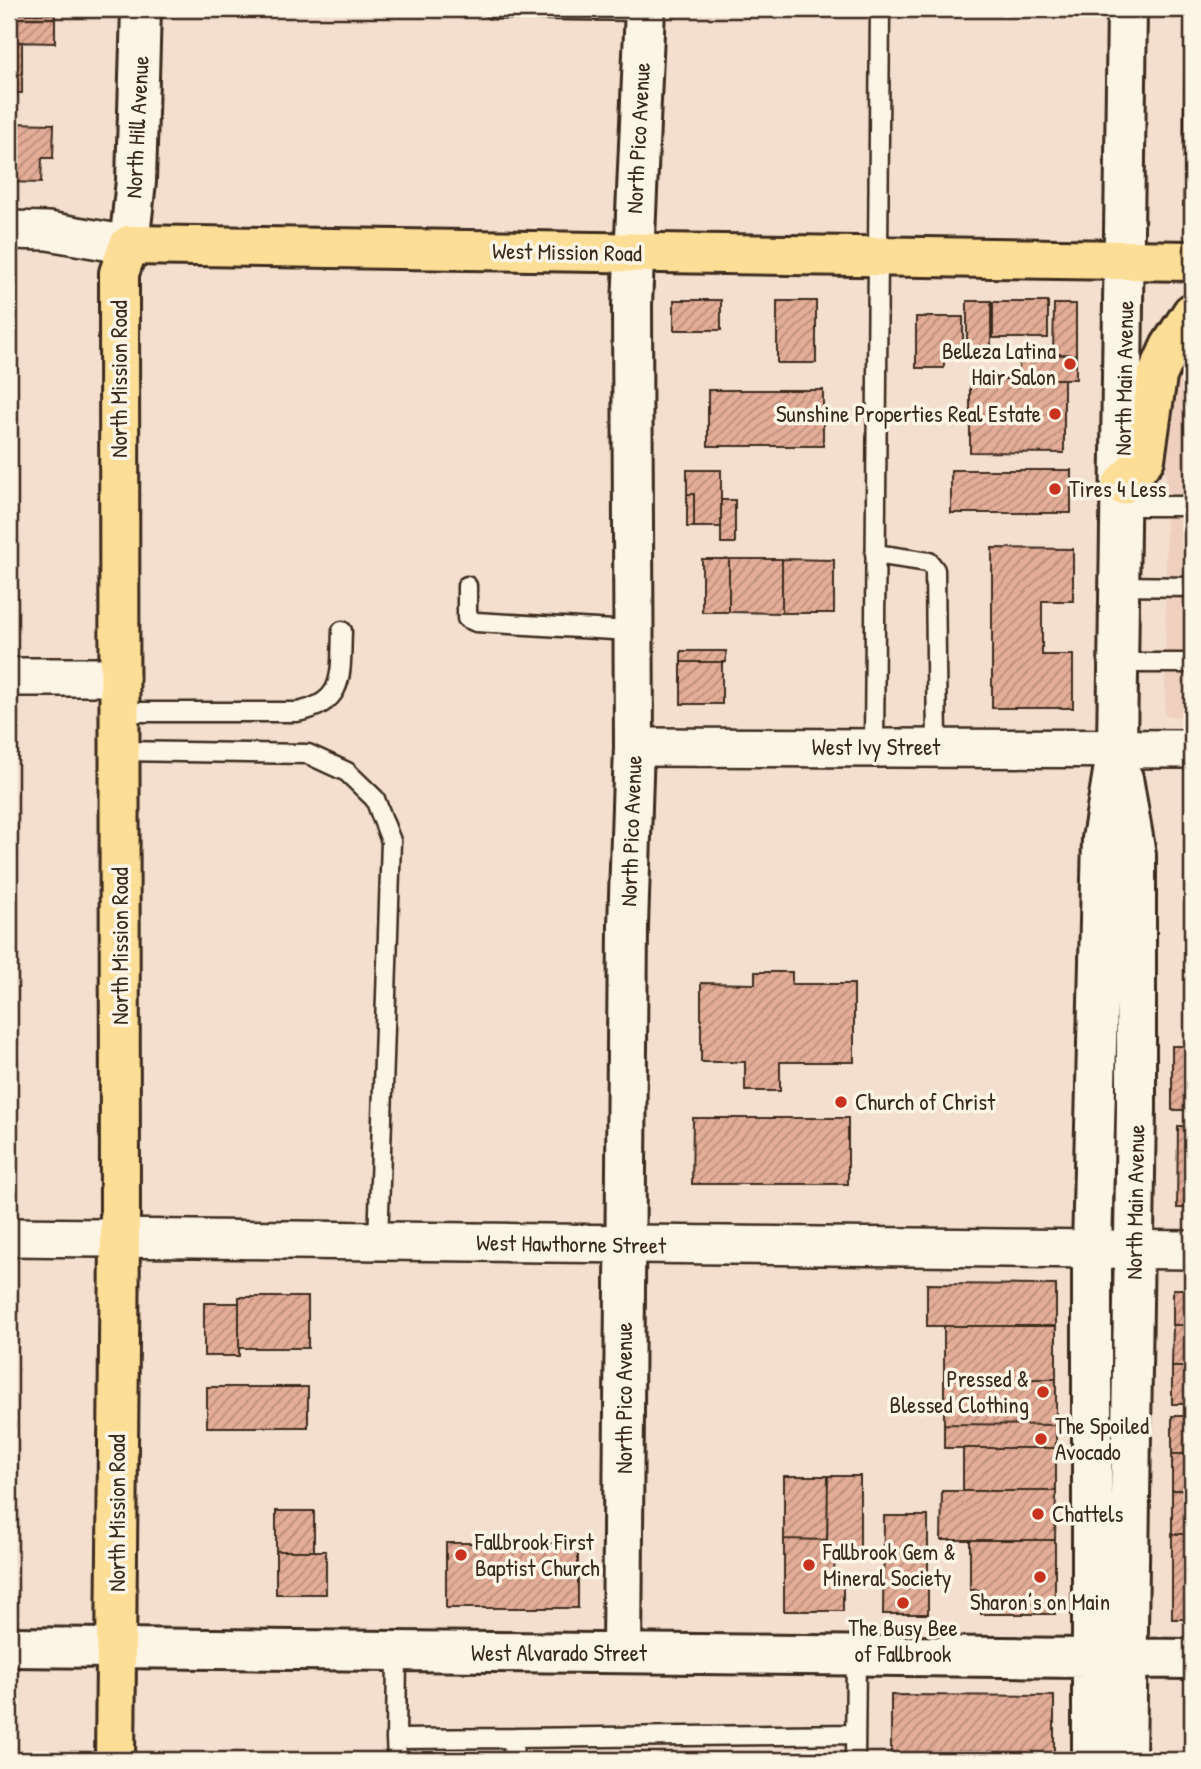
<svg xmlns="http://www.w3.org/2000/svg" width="1201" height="1769" font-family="'Patrick Hand',sans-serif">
  <defs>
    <pattern id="building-hatch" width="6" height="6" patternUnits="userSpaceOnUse" patternTransform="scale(1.75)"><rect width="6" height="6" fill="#e3ad97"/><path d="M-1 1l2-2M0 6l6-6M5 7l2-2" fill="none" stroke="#b98d7b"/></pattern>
  </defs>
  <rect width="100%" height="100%" fill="#f4dfce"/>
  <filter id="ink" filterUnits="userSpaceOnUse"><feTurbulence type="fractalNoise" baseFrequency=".0143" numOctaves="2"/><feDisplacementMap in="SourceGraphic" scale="14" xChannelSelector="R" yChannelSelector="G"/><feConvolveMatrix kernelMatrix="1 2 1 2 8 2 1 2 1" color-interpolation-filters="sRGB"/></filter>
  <g filter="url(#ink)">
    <!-- built -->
    <path fill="#efd0be" d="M 1192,345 L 1192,717 L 1165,716 L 1167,374 Z"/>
    <!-- building -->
    <path fill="url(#building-hatch)" stroke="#3b2a1e" stroke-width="2" d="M 9,12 L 14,12 L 13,42 L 22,42 L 22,93 L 9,93 Z
      M 14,14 L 55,14 L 55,43 L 13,42 Z
      M 1185,57 L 1192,57 L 1192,102 L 1184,101 Z
      M 1184,101 L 1192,102 L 1192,206 L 1183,206 Z
      M 9,123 L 54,124 L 53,158 L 42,158 L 41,183 L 9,182 Z
      M 674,300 L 721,300 L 721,330 L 674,330 Z
      M 777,301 L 816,301 L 816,363 L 777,363 Z
      M 967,301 L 991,301 L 991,357 L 967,357 Z
      M 993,302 L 1048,302 L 1048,338 L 993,338 Z
      M 1054,304 L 1076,304 L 1076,355 L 1053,354 Z
      M 916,317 L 963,317 L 963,358 L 944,358 L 944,368 L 916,368 Z
      M 1019,354 L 1076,355 L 1076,379 L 1019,379 Z
      M 970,379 L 1064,379 L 1064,453 L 970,452 Z
      M 708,390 L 823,390 L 823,446 L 708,446 Z
      M 687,470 L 721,470 L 721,527 L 694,527 L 694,494 L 687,494 Z
      M 951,470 L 1071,470 L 1071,513 L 951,513 Z
      M 687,494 L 694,494 L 694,527 L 687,527 Z
      M 721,500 L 735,500 L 735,543 L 721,543 Z
      M 992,548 L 1073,549 L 1073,601 L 1042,601 L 1042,655 L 1073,655 L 1073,708 L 992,708 Z
      M 702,559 L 729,559 L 729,612 L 702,612 Z
      M 729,559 L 782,559 L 782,613 L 729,612 Z
      M 782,559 L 834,560 L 834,613 L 782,613 Z
      M 681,651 L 726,651 L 726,662 L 681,662 Z
      M 681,662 L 722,662 L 722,704 L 681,704 Z
      M 755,972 L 792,972 L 792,984 L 854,984 L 854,1062 L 780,1062 L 780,1091 L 745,1091 L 745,1062 L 701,1062 L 701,983 L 755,984 Z
      M 1172,1046 L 1192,1046 L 1192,1110 L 1172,1110 Z
      M 693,1118 L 848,1118 L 848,1184 L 692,1184 Z
      M 1178,1126 L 1192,1126 L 1192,1208 L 1177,1208 Z
      M 927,1284 L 1056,1285 L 1056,1326 L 927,1326 Z
      M 1173,1289 L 1192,1289 L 1192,1325 L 1173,1325 Z
      M 239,1297 L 308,1297 L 308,1348 L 239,1348 Z
      M 204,1303 L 239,1303 L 239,1356 L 204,1356 Z
      M 1173,1325 L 1192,1325 L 1192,1367 L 1172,1367 Z
      M 944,1326 L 1056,1326 L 1056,1379 L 944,1379 Z
      M 1172,1367 L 1192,1367 L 1192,1404 L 1172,1404 Z
      M 944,1379 L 1056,1379 L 1056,1425 L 944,1424 Z
      M 207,1387 L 308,1387 L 308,1427 L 207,1427 Z
      M 1172,1416 L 1192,1416 L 1192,1454 L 1172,1454 Z
      M 944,1424 L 1056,1425 L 1056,1448 L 944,1448 Z
      M 963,1448 L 1056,1448 L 1056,1491 L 963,1491 Z
      M 1172,1454 L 1192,1454 L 1192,1490 L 1172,1490 Z
      M 784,1476 L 828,1476 L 827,1540 L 784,1539 Z
      M 828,1476 L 860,1476 L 860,1549 L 827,1549 Z
      M 1172,1490 L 1192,1490 L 1192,1534 L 1172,1534 Z
      M 942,1491 L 1056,1491 L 1055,1540 L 941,1540 Z
      M 276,1511 L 314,1511 L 314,1551 L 276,1551 Z
      M 884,1516 L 928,1516 L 928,1614 L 883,1614 Z
      M 1172,1534 L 1192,1534 L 1192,1619 L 1172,1619 Z
      M 784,1539 L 827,1540 L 827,1552 L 835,1552 L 834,1578 L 843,1578 L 843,1611 L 784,1611 Z
      M 970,1540 L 1055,1540 L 1055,1614 L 981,1614 L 981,1590 L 970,1590 Z
      M 446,1543 L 578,1543 L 578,1608 L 446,1608 Z
      M 276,1551 L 326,1551 L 326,1594 L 276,1594 Z
      M 891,1695 L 1054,1696 L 1054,1760 L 891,1760 Z"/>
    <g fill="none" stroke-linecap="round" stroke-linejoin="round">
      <defs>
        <path id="lane" d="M 493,9 L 645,11
          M 1122,506 L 1192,506
          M 875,554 L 929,562 L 935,570 L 937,747
          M 467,586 L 467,618 L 476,622 L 631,631
          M 1120,586 L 1192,587
          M 1119,663 L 1192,663
          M 120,712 L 297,712 C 347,703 340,672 342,631
          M 874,747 L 880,9
          M 120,751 L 308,754 L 347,772 L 375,799 L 391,841 L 378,1243
          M 397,1653 L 396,1739 L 515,1738 L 512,1760
          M 515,1738 L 855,1734
          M 396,1739 L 397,1760
          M 855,1760 L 856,1656"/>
        <path id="street" d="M 9,230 L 48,231 L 129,245
          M 9,677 L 120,677
          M 634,747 L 1192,749
          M 9,1237 L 1192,1250"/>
        <path id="secondary" d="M 129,245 L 136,181 L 141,9
          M 1123,778 L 1136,855 L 1136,1107 L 1126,1760
          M 9,1647 L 1192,1659
          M 622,1653 L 628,926 L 634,747 L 632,305 L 645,9
          M 1092,1760 L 1092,1249 L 1102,839 L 1117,748 L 1127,9"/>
        <path id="primary" d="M 1122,485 L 1145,459 L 1157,376 L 1170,347 L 1192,313
          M 115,1760 L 120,1239 L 119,273 L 129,245 L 1192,261"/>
      </defs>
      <!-- lane casing -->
      <use href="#lane" stroke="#3b2a1e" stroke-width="23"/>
      <!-- street casing -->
      <use href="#street" stroke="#3b2a1e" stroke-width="42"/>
      <!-- secondary casing -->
      <use href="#secondary" stroke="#3b2a1e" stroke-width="44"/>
      <!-- primary casing -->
      <use href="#primary" stroke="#3b2a1e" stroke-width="44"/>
      <!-- lane -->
      <use href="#lane" stroke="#fcf5e5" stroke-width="18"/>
      <!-- street -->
      <use href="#street" stroke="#fcf5e5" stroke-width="37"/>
      <!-- secondary -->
      <use href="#secondary" stroke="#fcf5e5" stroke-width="38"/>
      <!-- primary -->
      <use href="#primary" stroke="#fdde96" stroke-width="38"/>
    </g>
  </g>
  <!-- markers -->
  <g fill="#c8321e" stroke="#fcf5e5" stroke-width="2.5">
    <circle cx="1070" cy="364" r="7"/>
    <circle cx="1055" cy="414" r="7"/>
    <circle cx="1055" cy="489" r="7"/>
    <circle cx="841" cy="1102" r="7"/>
    <circle cx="1043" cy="1392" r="7"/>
    <circle cx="1041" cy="1439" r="7"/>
    <circle cx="1038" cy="1514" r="7"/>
    <circle cx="461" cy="1555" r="7"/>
    <circle cx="809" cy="1565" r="7"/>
    <circle cx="1040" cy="1577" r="7"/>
    <circle cx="903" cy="1603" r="7"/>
  </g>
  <g text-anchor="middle" stroke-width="7" stroke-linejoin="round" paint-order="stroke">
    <!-- street labels -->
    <g font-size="23" fill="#3b2a1e" stroke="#fcf5e5">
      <text transform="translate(137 127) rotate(-87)" y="8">North Hill Avenue</text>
      <text transform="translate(638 138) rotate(-87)" y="8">North Pico Avenue</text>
      <text transform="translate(567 252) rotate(1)" y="8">West Mission Road</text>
      <text transform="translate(1124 378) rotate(-89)" y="8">North Main Avenue</text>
      <text transform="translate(119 379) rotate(-90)" y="8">North Mission Road</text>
      <text x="876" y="755">West Ivy Street</text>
      <text transform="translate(631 831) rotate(-88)" y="8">North Pico Avenue</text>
      <text transform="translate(120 946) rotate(-90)" y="8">North Mission Road</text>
      <text transform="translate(1135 1202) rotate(-89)" y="8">North Main Avenue</text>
      <text transform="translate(571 1244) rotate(1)" y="8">West Hawthorne Street</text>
      <text transform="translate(624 1398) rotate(-90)" y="8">North Pico Avenue</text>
      <text transform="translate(117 1513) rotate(-90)" y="8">North Mission Road</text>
      <text x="559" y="1661">West Alvarado Street</text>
    </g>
    <!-- poi labels -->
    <g font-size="23" fill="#3b2a1e" stroke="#fcf5e5" text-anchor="start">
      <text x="1056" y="359" text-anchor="end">Belleza Latina<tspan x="1056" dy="26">Hair Salon</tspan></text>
      <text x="1041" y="422" text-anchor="end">Sunshine Properties Real Estate</text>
      <text x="1069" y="497">Tires 4 Less</text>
      <text x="855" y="1110">Church of Christ</text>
      <text x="1029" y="1387" text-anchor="end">Pressed &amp;<tspan x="1029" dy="26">Blessed Clothing</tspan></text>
      <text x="1055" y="1434">The Spoiled<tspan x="1055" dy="26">Avocado</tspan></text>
      <text x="1052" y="1522">Chattels</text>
      <text x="475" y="1550">Fallbrook First<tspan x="475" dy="26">Baptist Church</tspan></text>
      <text x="823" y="1560">Fallbrook Gem &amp;<tspan x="823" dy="26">Mineral Society</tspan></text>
      <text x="1040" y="1610" text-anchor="middle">Sharon’s on Main</text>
      <text x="903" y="1636" text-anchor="middle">The Busy Bee<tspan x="903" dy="26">of Fallbrook</tspan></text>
    </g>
  </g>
  <!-- margin -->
  <rect width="1201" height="1769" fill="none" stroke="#fcf5e5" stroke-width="35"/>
  <rect x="18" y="18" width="1166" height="1734" fill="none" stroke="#3b2a1e" stroke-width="2.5" filter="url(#ink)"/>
</svg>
